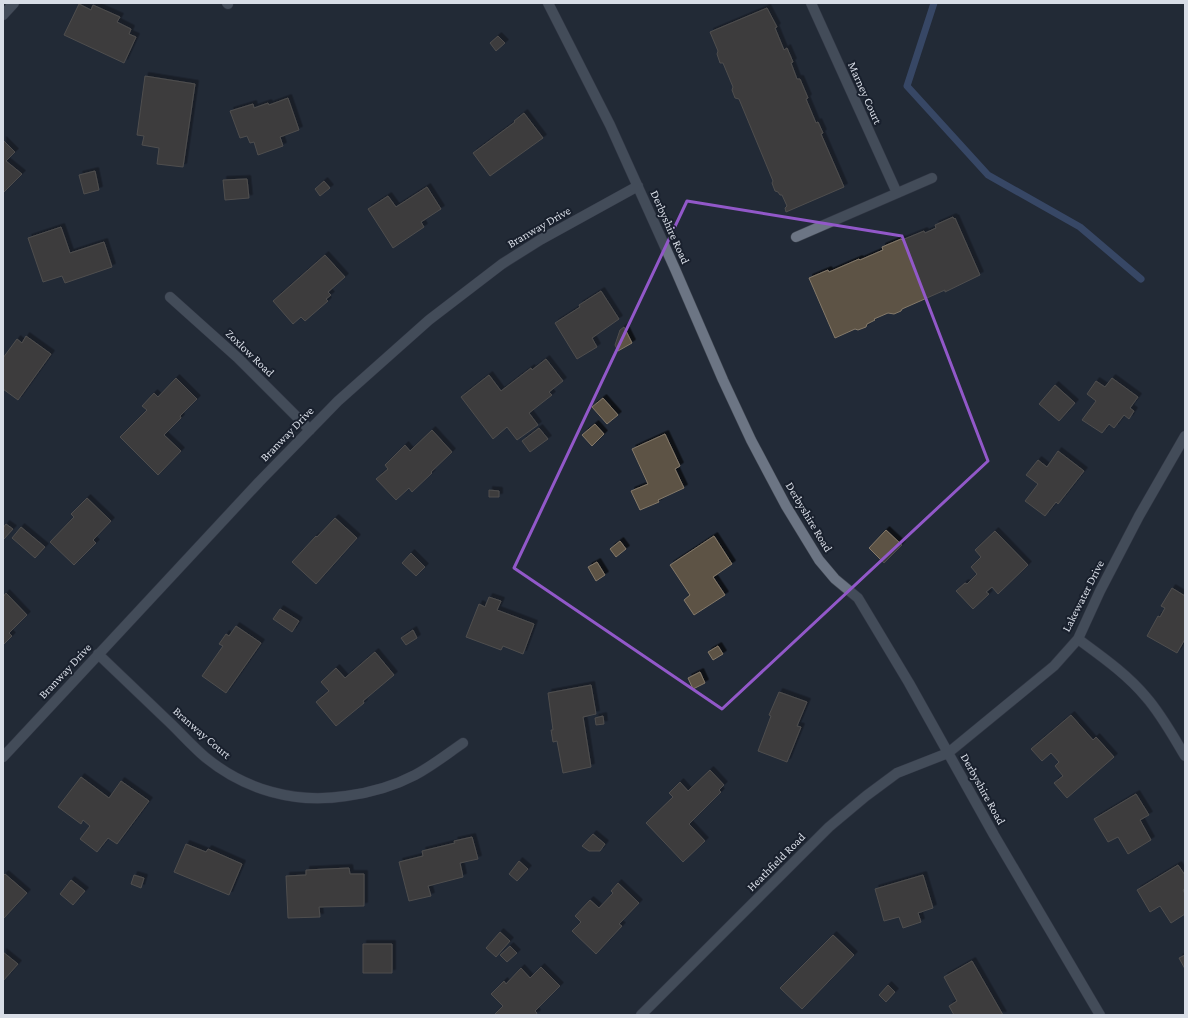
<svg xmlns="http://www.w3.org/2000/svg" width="1188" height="1018" font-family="'Crimson Pro',serif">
  <defs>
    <filter id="shadow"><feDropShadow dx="3.5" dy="-3.5" stdDeviation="0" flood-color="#0009"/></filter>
  </defs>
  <rect width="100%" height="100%" fill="#222a37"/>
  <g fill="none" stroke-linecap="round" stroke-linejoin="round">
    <!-- stream -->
    <path stroke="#516b9e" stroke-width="7" d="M 934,3 L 907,86 L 988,175 L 1080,227 L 1141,279"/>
  </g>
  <!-- building -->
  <path fill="#5d5344" stroke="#84796a" filter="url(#shadow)" d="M 79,4 L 91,10 L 93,5 L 120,17 L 117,22 L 131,29 L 129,34 L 136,37 L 124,63 L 64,35 Z
    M 767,8 L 777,27 L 775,28 L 784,50 L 787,48 L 793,62 L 791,63 L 797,79 L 800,79 L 808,98 L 806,99 L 816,123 L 818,122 L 823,133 L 821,134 L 844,187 L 786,212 L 785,208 L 787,206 L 782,195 L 780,195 L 778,192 L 775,191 L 772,183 L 773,181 L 739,99 L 735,98 L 732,90 L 733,87 L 723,63 L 720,63 L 717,54 L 718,51 L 710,32 Z
    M 498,36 L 505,43 L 496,51 L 490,43 Z
    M 145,76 L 195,84 L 183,167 L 157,164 L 159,148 L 142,145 L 144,136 L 137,135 Z
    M 288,98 L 299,130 L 280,137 L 283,146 L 258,155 L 254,142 L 250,143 L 247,136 L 240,138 L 230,111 L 253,104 L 254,108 L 268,103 L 269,105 Z
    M 524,113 L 543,138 L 490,176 L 473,153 L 515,122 L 514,121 Z
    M 3,140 L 15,152 L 6,161 L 22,174 L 3,193 Z
    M 95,171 L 99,190 L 84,194 L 79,175 Z
    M 247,179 L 249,198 L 225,200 L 223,180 Z
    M 324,181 L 330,188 L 320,196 L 315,189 Z
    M 427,187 L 441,209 L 421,222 L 424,227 L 393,248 L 368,209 L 388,196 L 396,207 Z
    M 953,217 L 954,219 L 955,218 L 980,275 L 945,292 L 945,290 L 902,309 L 901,311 L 894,314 L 888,313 L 874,319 L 875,320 L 867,324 L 866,327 L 858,330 L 855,329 L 835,338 L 809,278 L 828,270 L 829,272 L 859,259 L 860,260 L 883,250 L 882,247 L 901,239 L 902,240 L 924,231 L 925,233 L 936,228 L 935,225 Z
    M 61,227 L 70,253 L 104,242 L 112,267 L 65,283 L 62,276 L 43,282 L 28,238 Z
    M 325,255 L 345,277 L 328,292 L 331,295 L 326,299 L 328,301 L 305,321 L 301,317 L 293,324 L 273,301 Z
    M 601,291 L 619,319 L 592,338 L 597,347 L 577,359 L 555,323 L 580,307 L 579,305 Z
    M 624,327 L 632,343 L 618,351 L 615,345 L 620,330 Z
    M 26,336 L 51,354 L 18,400 L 3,389 L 3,358 L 17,339 L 22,343 Z
    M 546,359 L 563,381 L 549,392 L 552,395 L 529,413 L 538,425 L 517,440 L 507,427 L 493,439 L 461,397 L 489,375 L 501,391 L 531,368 L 532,370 Z
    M 176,378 L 197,399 L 180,416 L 181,418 L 164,435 L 181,451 L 158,475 L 120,437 L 147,410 L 142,406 L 154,393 L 158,397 Z
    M 1112,378 L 1138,397 L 1130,408 L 1134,411 L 1129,419 L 1124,415 L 1114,428 L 1109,424 L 1102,433 L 1082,420 L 1096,401 L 1087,394 L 1096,381 L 1105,387 Z
    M 1055,385 L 1075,403 L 1059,421 L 1039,404 Z
    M 603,398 L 618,415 L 607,424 L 592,407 Z
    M 595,424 L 604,434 L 592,446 L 582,435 Z
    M 539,428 L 548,439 L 530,452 L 522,441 Z
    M 432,430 L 452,452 L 431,472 L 432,473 L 412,492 L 409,488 L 396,500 L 376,479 L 388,469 L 385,465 L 405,445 L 410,451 Z
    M 665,434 L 680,466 L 675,469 L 684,488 L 658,500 L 659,502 L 640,510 L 631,491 L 648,484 L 632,449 Z
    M 1058,451 L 1084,471 L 1058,504 L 1056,502 L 1045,516 L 1025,501 L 1038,484 L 1026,475 L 1038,460 L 1047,467 Z
    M 489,490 L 499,491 L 499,497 L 489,497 Z
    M 87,498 L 111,521 L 93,540 L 96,543 L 74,565 L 50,542 L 74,517 L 71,514 Z
    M 335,518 L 357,538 L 316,584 L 292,562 L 316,536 L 317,537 Z
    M 6,524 L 13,529 L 4,539 L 3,538 L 3,528 Z
    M 21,527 L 45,547 L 35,558 L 12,538 Z
    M 886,530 L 902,545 L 884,563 L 869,548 Z
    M 995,531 L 1028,565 L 998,594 L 992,587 L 986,592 L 989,594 L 973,609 L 956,591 L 965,583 L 967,584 L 977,574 L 971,567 L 981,557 L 975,550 Z
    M 714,536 L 732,564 L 713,577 L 725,595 L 694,615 L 684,600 L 690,595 L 670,565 Z
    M 620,541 L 626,549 L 616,557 L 610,549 Z
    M 411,553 L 425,567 L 416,576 L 402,563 Z
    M 597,562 L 605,575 L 596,581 L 588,567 Z
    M 1172,588 L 1185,596 L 1185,639 L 1177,653 L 1147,636 L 1158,616 L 1160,617 L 1165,608 L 1161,606 Z
    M 6,593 L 27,615 L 9,633 L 12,636 L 3,645 L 3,597 Z
    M 489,597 L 501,601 L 497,610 L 534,624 L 523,654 L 503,646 L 501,650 L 466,637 L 479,604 L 485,607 Z
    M 280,609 L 299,621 L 292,632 L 273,619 Z
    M 236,626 L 261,643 L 226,693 L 202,676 L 223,646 L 219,644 L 226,634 L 229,636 Z
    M 413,630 L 417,638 L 406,645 L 401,638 Z
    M 718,646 L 723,654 L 713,660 L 708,652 Z
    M 375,652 L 394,675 L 363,701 L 364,703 L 336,726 L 316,702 L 329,691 L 321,682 L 336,668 L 345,678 Z
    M 700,672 L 705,683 L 693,689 L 688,678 Z
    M 591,685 L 596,714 L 583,717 L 591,767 L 563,773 L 557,741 L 553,742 L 551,730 L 553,730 L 548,693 Z
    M 779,692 L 807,702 L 797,726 L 801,727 L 787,762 L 758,751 L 771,716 L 769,715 Z
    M 1071,715 L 1093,740 L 1096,737 L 1114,757 L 1067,798 L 1054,783 L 1063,776 L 1055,766 L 1059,762 L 1051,753 L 1042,761 L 1031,749 Z
    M 603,716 L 604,724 L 596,725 L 595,718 Z
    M 710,770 L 724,785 L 719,790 L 721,792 L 689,824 L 705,841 L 683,862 L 646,823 L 673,797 L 669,793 L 680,782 L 688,791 Z
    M 81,777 L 109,798 L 121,781 L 149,801 L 117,844 L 108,838 L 97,852 L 80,839 L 90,826 L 83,820 L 81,824 L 58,807 Z
    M 1136,794 L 1149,815 L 1140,820 L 1151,840 L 1128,854 L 1118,837 L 1108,842 L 1094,819 Z
    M 593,834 L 605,844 L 600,851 L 589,851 L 582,846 Z
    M 472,837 L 478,859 L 460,863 L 463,877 L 428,886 L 431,896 L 409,901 L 399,862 L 423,856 L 422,851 L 455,843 L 454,841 Z
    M 186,844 L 206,852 L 208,849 L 242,864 L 229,895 L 174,872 Z
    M 519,861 L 528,869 L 517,881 L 509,874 Z
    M 1178,865 L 1185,875 L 1185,889 L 1183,890 L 1185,894 L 1185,914 L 1171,923 L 1160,906 L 1150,912 L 1137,890 Z
    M 349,868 L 350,874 L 364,874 L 364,906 L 319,907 L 320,917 L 288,918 L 286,876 L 306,875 L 306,870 Z
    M 5,874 L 27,893 L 3,919 L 3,876 Z
    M 134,875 L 144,878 L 141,888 L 131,884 Z
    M 923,875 L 933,908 L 918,913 L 921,922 L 903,928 L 899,917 L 884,921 L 875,889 Z
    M 71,880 L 85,891 L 73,905 L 60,894 Z
    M 618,883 L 639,903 L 619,924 L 622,926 L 596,954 L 572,931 L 581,922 L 575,916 L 590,900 L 599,908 L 613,893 L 611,891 Z
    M 500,932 L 510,941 L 496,957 L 486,948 Z
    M 833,935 L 854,955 L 802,1009 L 780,988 Z
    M 363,944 L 392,944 L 392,973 L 363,973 Z
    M 510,946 L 517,953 L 507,962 L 500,955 Z
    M 3,952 L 18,964 L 3,981 Z
    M 1185,955 L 1185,969 L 1179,958 Z
    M 972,961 L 1003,1015 L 954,1015 L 949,1006 L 957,1001 L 944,977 Z
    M 541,967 L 560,986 L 535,1011 L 537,1013 L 536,1015 L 494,1015 L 503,1006 L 491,994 L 504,981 L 506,984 L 521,968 L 530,978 Z
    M 888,985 L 895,992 L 886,1002 L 879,995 Z"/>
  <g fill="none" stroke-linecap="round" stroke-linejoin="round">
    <defs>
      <path id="minor" d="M 227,3 L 228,4
        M 548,3 L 610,125 L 675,269 L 723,380 L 751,440 L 786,506 L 819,560 L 835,579 L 858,598 L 909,683 L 994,835 L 1100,1015
        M 811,3 L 897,193
        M 3,15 L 14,3
        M 796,237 L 932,178
        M 170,297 L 238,358 L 310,430
        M 1078,639 C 1101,656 1127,674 1146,697 C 1161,714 1173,736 1185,756
        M 98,654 C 121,676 143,697 166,719 C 179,731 191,745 205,757 C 245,790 295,804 346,796 C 369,793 394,786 415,775 C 432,766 447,754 463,743
        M 3,757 L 259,482 L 338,401 L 429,320 L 502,264 L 540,240 L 638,186
        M 641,1015 L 829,827 L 866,796 L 897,773 L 948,753 L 1054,666 L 1078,639 L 1100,591 L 1139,516 L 1185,436"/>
    </defs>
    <!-- minor casing -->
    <use href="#minor" stroke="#414752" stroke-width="11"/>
    <!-- minor -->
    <use href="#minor" stroke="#6c7584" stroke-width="10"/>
  </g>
  <!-- marked area -->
  <path d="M0 0H1188V1018H0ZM 687,201 L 902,236 L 988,461 L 722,709 L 514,568 Z" fill="#222a37" fill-opacity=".55" fill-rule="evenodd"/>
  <path fill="none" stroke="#9258c9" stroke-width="3" stroke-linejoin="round" d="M 687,201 L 902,236 L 988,461 L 722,709 L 514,568 Z"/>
  <g text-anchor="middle" stroke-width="4" stroke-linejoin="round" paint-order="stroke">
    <!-- street labels -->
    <g font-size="12" fill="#d8dde6" stroke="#19202d">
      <text transform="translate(865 93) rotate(66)" y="4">Marney Court</text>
      <text transform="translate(539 227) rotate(-30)" y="4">Branway Drive</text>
      <text transform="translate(670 227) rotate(66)" y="4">Derbyshire Road</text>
      <text transform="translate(250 353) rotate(44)" y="4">Zoxlow Road</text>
      <text transform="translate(287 434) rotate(-46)" y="4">Branway Drive</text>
      <text transform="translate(809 517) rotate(59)" y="4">Derbyshire Road</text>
      <text transform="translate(1083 596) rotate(-63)" y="4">Lakewater Drive</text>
      <text transform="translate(65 671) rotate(-47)" y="4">Branway Drive</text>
      <text transform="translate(202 733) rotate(41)" y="4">Branway Court</text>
      <text transform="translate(983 789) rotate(61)" y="4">Derbyshire Road</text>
      <text transform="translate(776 862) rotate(-45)" y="4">Heathfield Road</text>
    </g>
  </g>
  <!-- border -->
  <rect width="1188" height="1018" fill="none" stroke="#d8dde6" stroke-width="8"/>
</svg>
